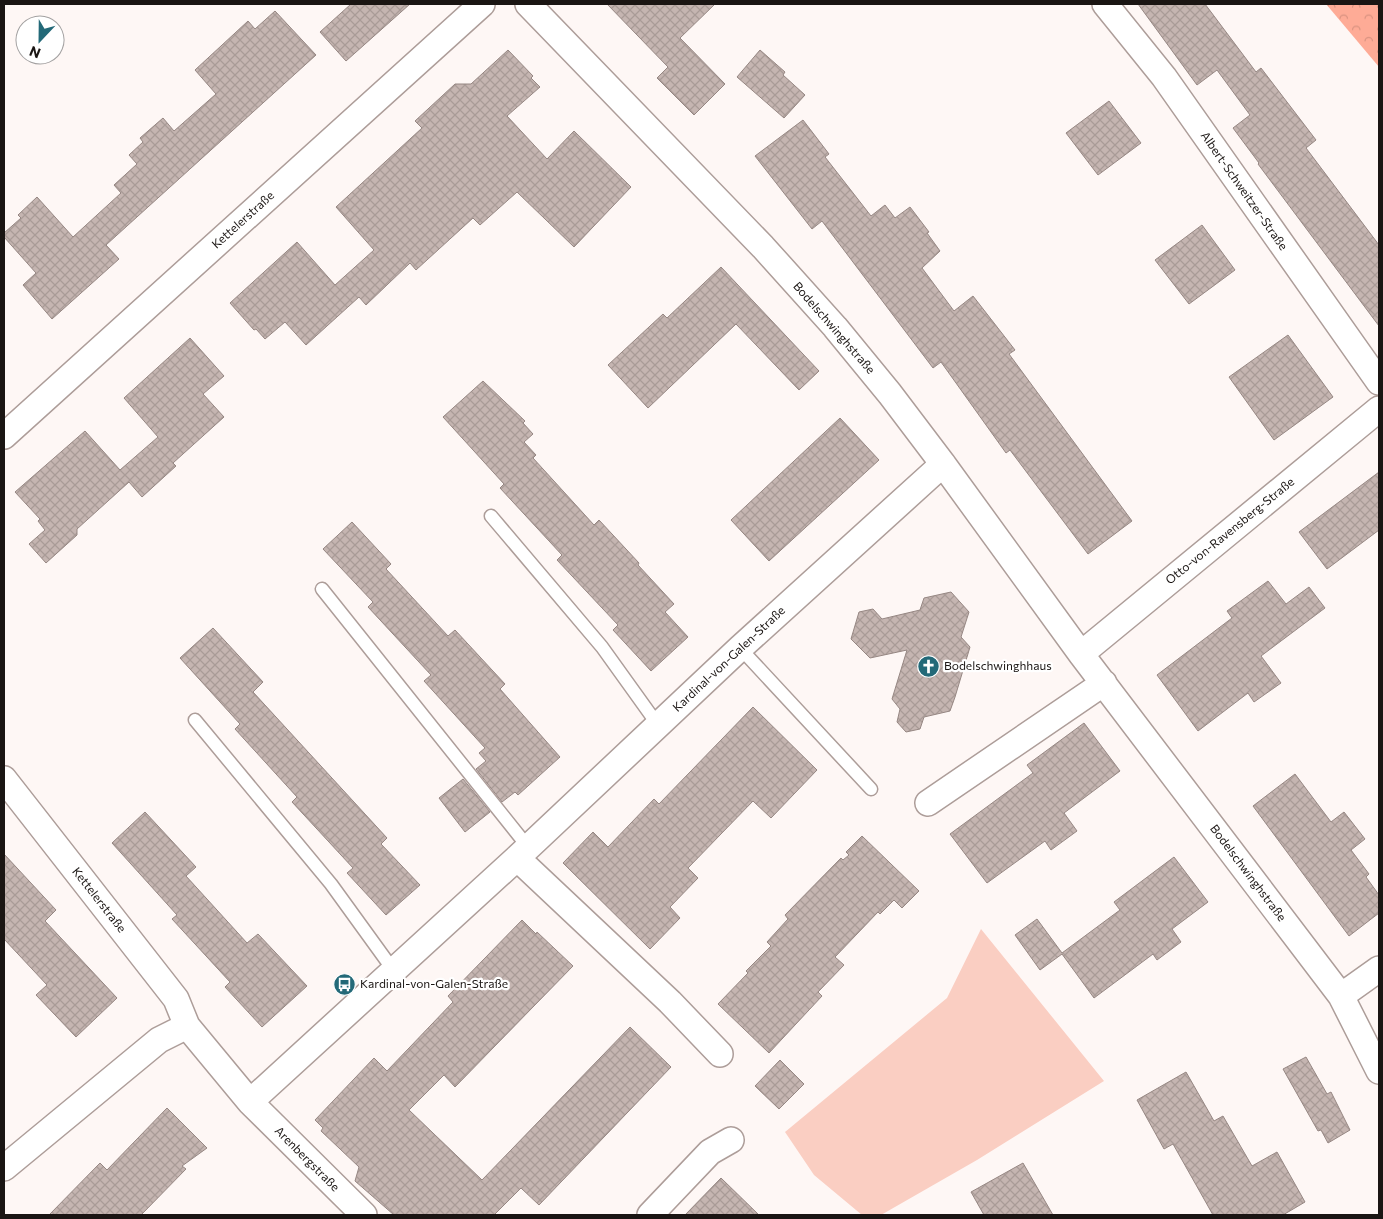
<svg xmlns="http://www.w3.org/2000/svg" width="1383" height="1219" font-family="Commissioner,sans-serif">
  <defs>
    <pattern id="forest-crowns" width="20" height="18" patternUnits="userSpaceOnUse" patternTransform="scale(1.25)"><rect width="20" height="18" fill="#feab96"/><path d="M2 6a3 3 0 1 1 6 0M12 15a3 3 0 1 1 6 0" fill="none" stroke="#d99280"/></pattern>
    <pattern id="building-cross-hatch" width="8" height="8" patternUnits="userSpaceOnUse" patternTransform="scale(1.25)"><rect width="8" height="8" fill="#c5b5b1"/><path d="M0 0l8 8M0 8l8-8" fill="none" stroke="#a99b97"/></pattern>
  </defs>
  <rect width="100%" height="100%" fill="#fef7f5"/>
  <!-- green -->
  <path fill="#facec2" d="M 981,929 L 1104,1081 L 977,1160 L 881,1215 L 862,1215 L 814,1175 L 785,1132 L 947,998 Z"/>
  <!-- forest -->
  <path fill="url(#forest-crowns)" d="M 1326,4 L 1379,4 L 1379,67 Z"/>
  <!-- building -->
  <path fill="url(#building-cross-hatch)" stroke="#968783" d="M 351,4 L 410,4 L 346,61 L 320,32 Z
    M 607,4 L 715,4 L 680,38 L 725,84 L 694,115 L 657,78 L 668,67 Z
    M 1138,4 L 1205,4 L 1256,72 L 1261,68 L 1316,140 L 1306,148 L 1379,245 L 1379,326 L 1258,164 L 1259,163 L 1233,128 L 1250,115 L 1217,70 L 1197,85 Z
    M 275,11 L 316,55 L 106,245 L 119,259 L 52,319 L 23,285 L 36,273 L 4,237 L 4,233 L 21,218 L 18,215 L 37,197 L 73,237 L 121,193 L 114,185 L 137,164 L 129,155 L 143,142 L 140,138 L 163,118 L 174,131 L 216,94 L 195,70 L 248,21 L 255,29 Z
    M 508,50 L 533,76 L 531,78 L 540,87 L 507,116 L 547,159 L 574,131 L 631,187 L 574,247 L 517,192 L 480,225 L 473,218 L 416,270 L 410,263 L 366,305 L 359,297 L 306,345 L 285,322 L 265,339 L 256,329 L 254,330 L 230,303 L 297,242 L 335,285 L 374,250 L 336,207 L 422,128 L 415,121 L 455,84 L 471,84 Z
    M 760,50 L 785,72 L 783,75 L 805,95 L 784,118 L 737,77 Z
    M 1109,101 L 1141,143 L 1098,175 L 1066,133 Z
    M 803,120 L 829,154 L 825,157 L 871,216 L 885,205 L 895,218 L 910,207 L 929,232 L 927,233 L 940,251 L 922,268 L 954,311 L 973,296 L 1015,350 L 1009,354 L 1132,521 L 1088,554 L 1010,450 L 1006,453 L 941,362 L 933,368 L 822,221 L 812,229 L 755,156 Z
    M 1202,225 L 1235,270 L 1189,304 L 1155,260 Z
    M 721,267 L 819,371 L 799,390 L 736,324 L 648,408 L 608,365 L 663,314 L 667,318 Z
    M 1288,335 L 1333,397 L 1274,440 L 1229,377 Z
    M 190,338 L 224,376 L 203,394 L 224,417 L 173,463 L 176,466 L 142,497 L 129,482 L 77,529 L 77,535 L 46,563 L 29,544 L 45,530 L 38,521 L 40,519 L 15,492 L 85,431 L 120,470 L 158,437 L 124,398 Z
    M 483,381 L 525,421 L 523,423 L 533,434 L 524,442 L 536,455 L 533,458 L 594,525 L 599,520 L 639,563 L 638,565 L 674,604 L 665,612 L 688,637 L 651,671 L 613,630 L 618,625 L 557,560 L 562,555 L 500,488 L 504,484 L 443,417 Z
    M 840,418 L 879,460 L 769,561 L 731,520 Z
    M 1379,472 L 1379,530 L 1327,569 L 1299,532 Z
    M 352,522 L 391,564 L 386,569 L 448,636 L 455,630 L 505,684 L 500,689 L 560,757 L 518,795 L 515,792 L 502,802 L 476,769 L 486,761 L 479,753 L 485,748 L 424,681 L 431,675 L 368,607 L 373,602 L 323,549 Z
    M 1268,581 L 1286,604 L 1309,587 L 1325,608 L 1261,656 L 1281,683 L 1254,702 L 1248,693 L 1198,731 L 1157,675 L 1232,618 L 1227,611 Z
    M 951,592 L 969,612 L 961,637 L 970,647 L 955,697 L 950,711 L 924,717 L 920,729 L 906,732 L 897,722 L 900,709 L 892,699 L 907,650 L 870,658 L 851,639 L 859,612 L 873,609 L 882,619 L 920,610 L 924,598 Z
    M 213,628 L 263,682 L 253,692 L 387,838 L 381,844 L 420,885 L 386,915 L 347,873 L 353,868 L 292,802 L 297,797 L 235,729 L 240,724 L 180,658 Z
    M 753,707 L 817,770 L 771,818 L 753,801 L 688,868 L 698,878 L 670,907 L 680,918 L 650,949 L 563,863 L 593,832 L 608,847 L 654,799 L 659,804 Z
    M 1084,723 L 1120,771 L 1064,813 L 1077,831 L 1051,850 L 1045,841 L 987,883 L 950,834 L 1033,773 L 1027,765 Z
    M 1295,774 L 1331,822 L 1344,812 L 1365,839 L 1351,850 L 1369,874 L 1366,877 L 1379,895 L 1379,913 L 1349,936 L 1253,806 Z
    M 463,779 L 490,812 L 465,832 L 439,798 Z
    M 145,812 L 196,867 L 186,876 L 247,943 L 258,934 L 307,986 L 262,1027 L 225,987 L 230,982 L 172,919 L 177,915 L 112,843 Z
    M 862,836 L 919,891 L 902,908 L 894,900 L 880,914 L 878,912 L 835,957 L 844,965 L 818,992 L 822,996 L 769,1053 L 718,1004 L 748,973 L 746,971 L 771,946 L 767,942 L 788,919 L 785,915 L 841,858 L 843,860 L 849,855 L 846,852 Z
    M 4,854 L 56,910 L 45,921 L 117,998 L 76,1037 L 36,995 L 47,985 L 4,939 Z
    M 1174,857 L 1208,902 L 1172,929 L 1181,942 L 1157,960 L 1153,954 L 1094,998 L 1062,954 L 1040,970 L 1015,935 L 1037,919 L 1062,953 L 1120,910 L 1114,902 Z
    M 522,920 L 536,934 L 537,932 L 573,966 L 455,1087 L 444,1075 L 409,1110 L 482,1180 L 630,1027 L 671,1067 L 539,1205 L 521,1188 L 494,1215 L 394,1215 L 355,1181 L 359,1167 L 321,1131 L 323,1128 L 315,1120 L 374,1058 L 387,1071 L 453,1002 L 448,996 Z
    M 1306,1057 L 1327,1094 L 1331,1092 L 1350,1130 L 1328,1143 L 1321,1130 L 1318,1131 L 1283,1069 Z
    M 780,1060 L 804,1084 L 779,1109 L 755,1086 Z
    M 1186,1072 L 1214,1121 L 1223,1116 L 1252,1166 L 1277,1152 L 1305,1202 L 1283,1215 L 1213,1215 L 1173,1144 L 1164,1149 L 1137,1100 Z
    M 167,1108 L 207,1148 L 182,1166 L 186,1169 L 141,1215 L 49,1215 L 100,1163 L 107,1170 Z
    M 1023,1163 L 1053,1215 L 984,1215 L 971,1192 Z
    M 721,1178 L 759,1215 L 685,1215 Z"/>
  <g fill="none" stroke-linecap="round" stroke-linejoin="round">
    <defs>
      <path id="service" d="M 491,516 L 602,647 L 658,725
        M 322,589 L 528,847
        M 740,648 L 871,789
        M 195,720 L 331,884 L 394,971"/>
      <path id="minor" d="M 528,4 L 763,247 L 835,327 L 890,394 L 943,464 L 1081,654 L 1341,996 L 1379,1071
        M 1105,4 L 1164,77 L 1379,382
        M 4,436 L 482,4
        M 1081,654 L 1379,409
        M 4,779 L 176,999 L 187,1026
        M 928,803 L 1104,683
        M 517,858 L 670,1002 L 720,1054
        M 1341,996 L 1379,969
        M 250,1102 L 364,1215
        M 4,1168 L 159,1040 L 187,1026 L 250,1102 L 517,858 L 740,648 L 943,464
        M 650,1215 L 710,1152 L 731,1140"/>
    </defs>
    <!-- service casing -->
    <use href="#service" stroke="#ad9d99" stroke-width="15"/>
    <!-- minor casing -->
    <use href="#minor" stroke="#ad9d99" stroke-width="28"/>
    <!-- service -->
    <use href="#service" stroke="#fff" stroke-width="12"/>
    <!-- minor -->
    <use href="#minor" stroke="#fff" stroke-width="25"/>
  </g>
  <!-- icons -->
  <defs>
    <symbol id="church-disc" viewBox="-11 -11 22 22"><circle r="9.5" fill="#236978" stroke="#fff"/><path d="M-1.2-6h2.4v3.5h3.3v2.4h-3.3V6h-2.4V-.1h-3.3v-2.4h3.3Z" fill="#fff"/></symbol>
    <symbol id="bus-disc" viewBox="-11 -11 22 22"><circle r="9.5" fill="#236978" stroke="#fff"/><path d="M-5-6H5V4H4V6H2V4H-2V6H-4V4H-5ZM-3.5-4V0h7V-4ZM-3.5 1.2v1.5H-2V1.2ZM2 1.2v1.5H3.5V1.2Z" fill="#fff"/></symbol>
  </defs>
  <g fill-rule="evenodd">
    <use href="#church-disc" x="916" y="654" width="25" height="25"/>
    <use href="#bus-disc" x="332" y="972" width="25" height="25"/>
  </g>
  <g text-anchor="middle" stroke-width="4.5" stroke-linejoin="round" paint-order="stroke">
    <!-- street labels -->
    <g font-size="12" fill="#1a1513" stroke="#fff">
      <text transform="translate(1244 191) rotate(55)" y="4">Albert-Schweitzer-Straße</text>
      <text transform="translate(243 220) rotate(-42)" y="4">Kettelerstraße</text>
      <text transform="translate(834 328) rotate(49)" y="4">Bodelschwinghstraße</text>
      <text transform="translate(1230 531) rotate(-39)" y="4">Otto-von-Ravensberg-Straße</text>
      <text transform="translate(729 659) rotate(-43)" y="4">Kardinal-von-Galen-Straße</text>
      <text transform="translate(1248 873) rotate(53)" y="4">Bodelschwinghstraße</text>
      <text transform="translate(99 900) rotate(52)" y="4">Kettelerstraße</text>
      <text transform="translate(307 1159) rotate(45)" y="4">Arenbergstraße</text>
    </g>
    <!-- poi labels -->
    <g font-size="12" fill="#1a1513" stroke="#fff" text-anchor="start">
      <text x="944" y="670">Bodelschwinghhaus</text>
      <text x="360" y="988">Kardinal-von-Galen-Straße</text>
    </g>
  </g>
  <!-- border -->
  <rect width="1383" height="1219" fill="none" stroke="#1a1513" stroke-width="10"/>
  <!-- north arrow -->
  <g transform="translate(40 40) rotate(202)"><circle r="24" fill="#ffffff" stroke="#a3a1a1"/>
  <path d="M0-4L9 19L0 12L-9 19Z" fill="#236978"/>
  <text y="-8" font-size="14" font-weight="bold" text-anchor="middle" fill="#1a1513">N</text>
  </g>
</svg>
